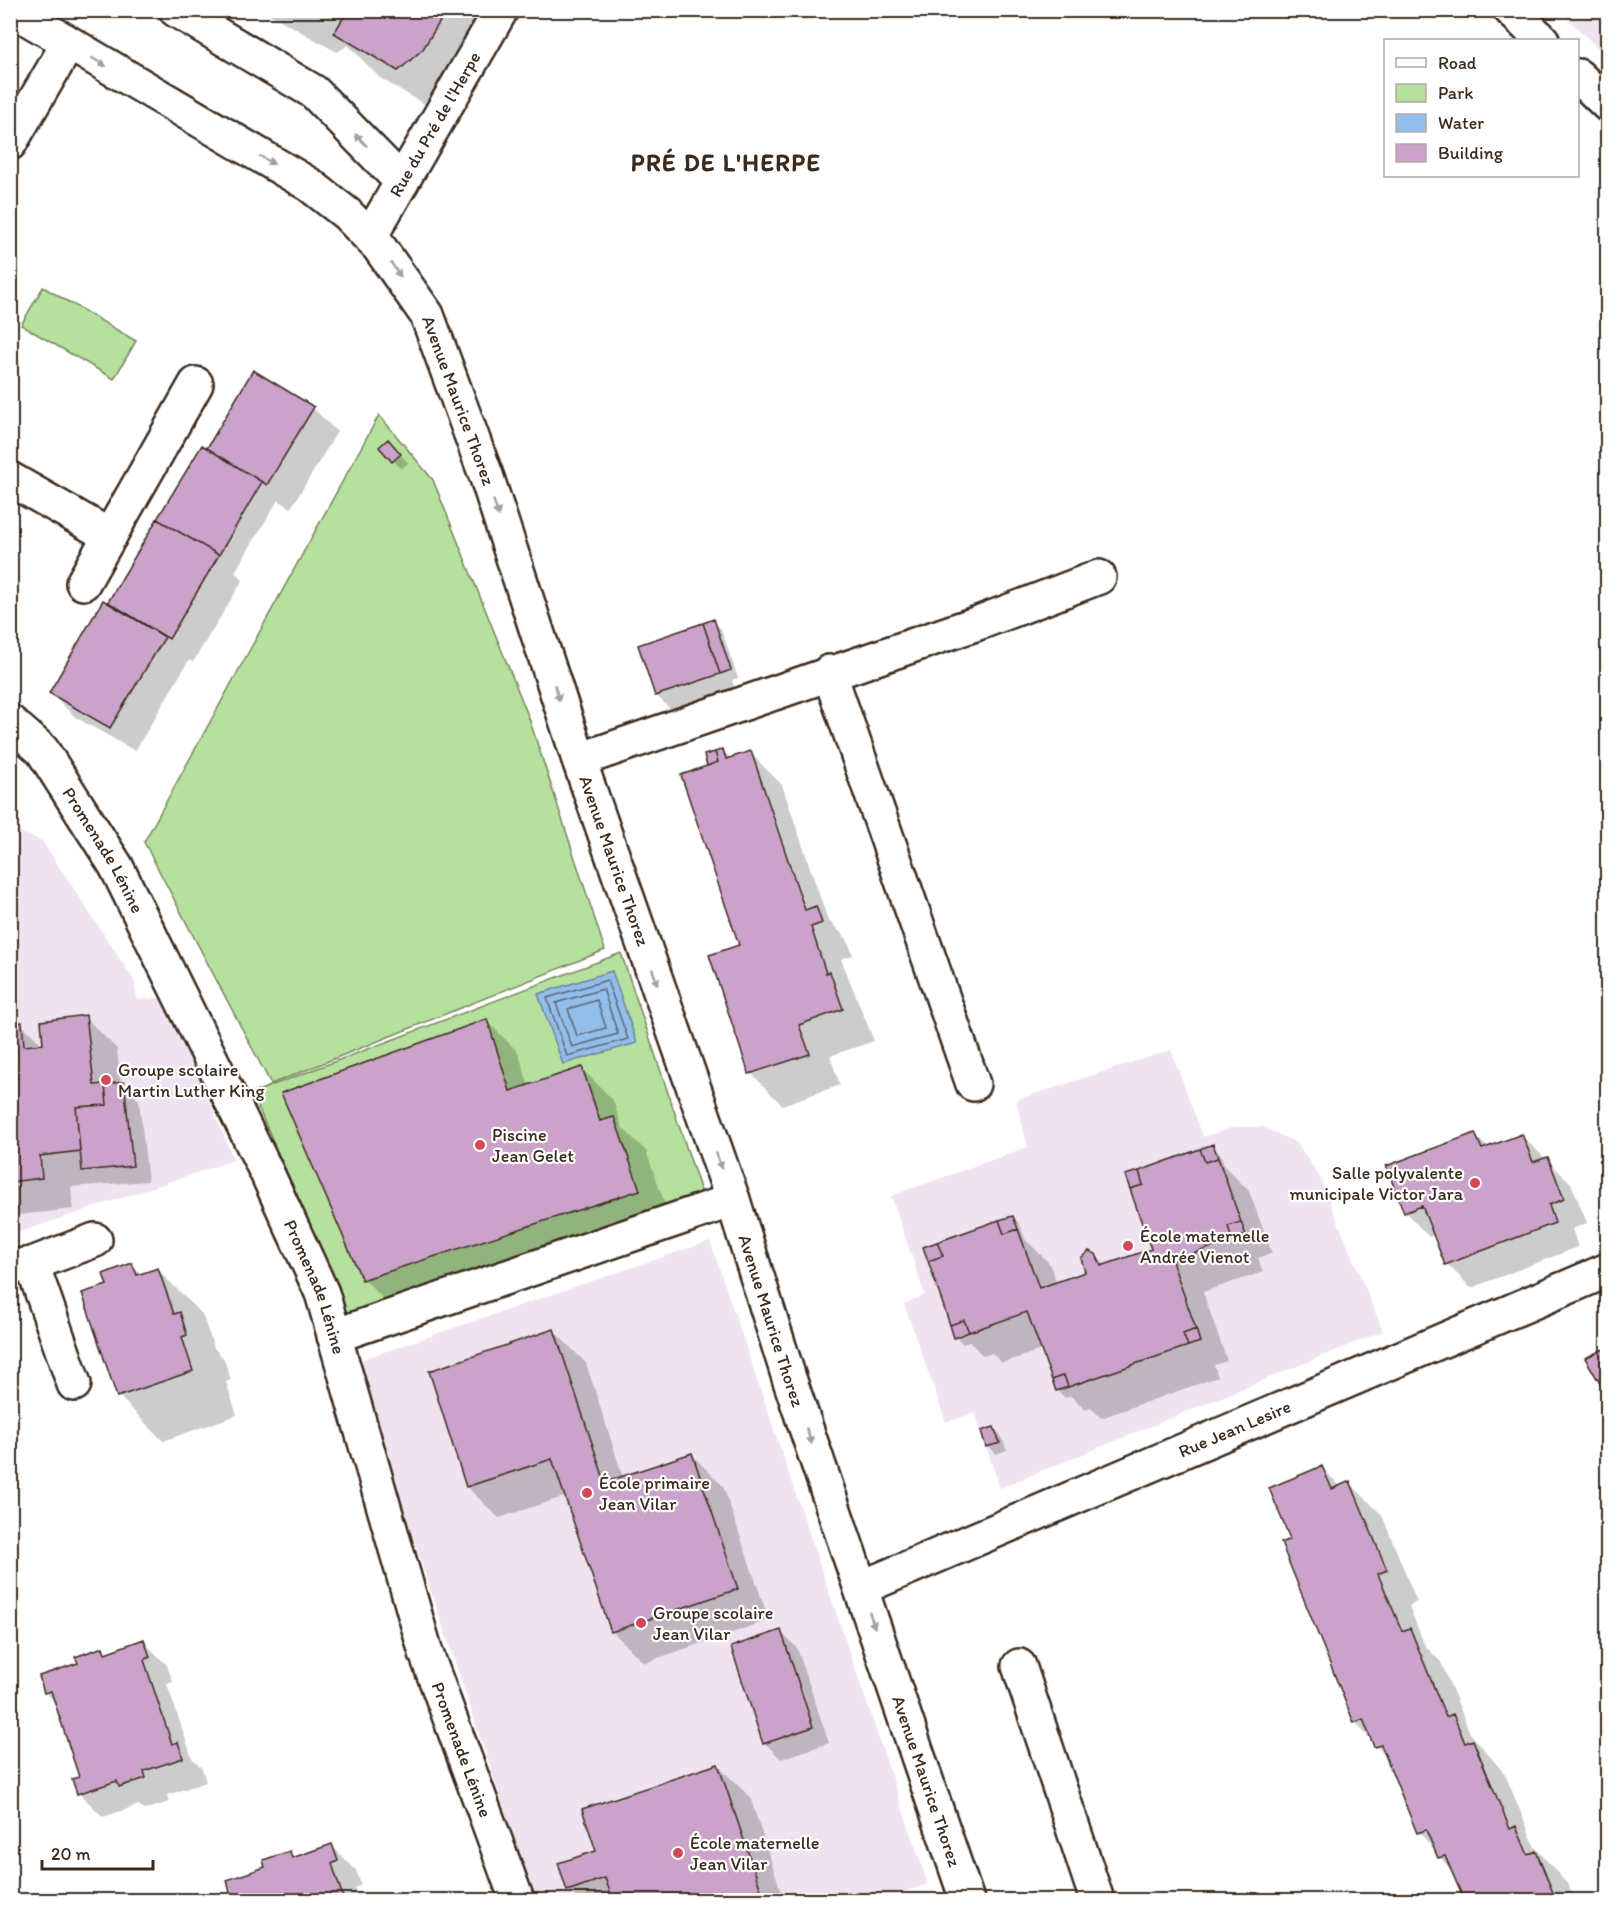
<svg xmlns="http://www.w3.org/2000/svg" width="1618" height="1911" font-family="Itim,sans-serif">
  <rect width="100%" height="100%" fill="#fff"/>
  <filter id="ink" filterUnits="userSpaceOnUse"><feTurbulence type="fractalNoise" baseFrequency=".0167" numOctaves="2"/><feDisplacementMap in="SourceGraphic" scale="12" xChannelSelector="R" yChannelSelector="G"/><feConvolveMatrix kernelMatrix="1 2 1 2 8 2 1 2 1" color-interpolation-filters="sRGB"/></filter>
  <g filter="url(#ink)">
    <!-- built -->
    <path fill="#efe3ef" d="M 1560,11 L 1607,11 L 1607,57 Z
      M 10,828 L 42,841 L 134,980 L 137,1000 L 166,997 L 234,1160 L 11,1235 Z
      M 1171,1050 L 1203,1137 L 1234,1127 L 1263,1127 L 1297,1143 L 1319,1176 L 1383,1331 L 1000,1488 L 975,1413 L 946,1422 L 904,1304 L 925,1295 L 891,1196 L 1028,1147 L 1016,1100 Z
      M 710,1241 L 928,1884 L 878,1900 L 535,1900 L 354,1362 Z"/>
    <!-- green -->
    <path fill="#b6e09d" stroke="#78855e" stroke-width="1.5" d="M 43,287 L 136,341 L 114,379 L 21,325 Z
      M 379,415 L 433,480 L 529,718 L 605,950 L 271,1084 L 144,842 Z
      M 621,953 L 703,1197 L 349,1317 L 252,1093 Z"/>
    <!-- water -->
    <path fill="#92beeb" stroke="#6f8399" stroke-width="1.5" d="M 612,971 L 637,1043 L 563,1064 L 538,994 Z"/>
    <!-- shadow -->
    <path fill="#0003" fill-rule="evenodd" d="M 262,10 L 519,10 L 468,94 L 443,115 L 380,78 L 348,45 L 337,52 Z
      M 313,408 L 337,432 L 291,508 L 278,500 L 235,572 L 243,580 L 193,662 L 189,660 L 135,751 L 75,717 L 51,693 L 109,604 L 202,447 L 213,453 L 208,448 Z
      M 381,447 L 395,448 L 408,463 L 401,469 Z
      M 713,621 L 721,629 L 738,678 L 732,680 L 735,690 L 672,711 L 656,695 Z
      M 723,751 L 731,759 L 750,753 L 782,785 L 828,920 L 847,939 L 853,955 L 841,959 L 874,1041 L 830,1056 L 840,1085 L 782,1105 L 751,1073 L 741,946 L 709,767 Z
      M 85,1017 L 117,1049 L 121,1084 L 139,1100 L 148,1181 L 71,1187 L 73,1209 L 10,1216 L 10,1025 L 21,1024 L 45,1047 Z
      M 487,1021 L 518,1052 L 529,1086 L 582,1069 L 613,1100 L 622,1127 L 646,1151 L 671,1221 L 395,1311 L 364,1279 Z
      M 1475,1135 L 1488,1148 L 1522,1136 L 1571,1183 L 1587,1223 L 1572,1229 L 1578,1247 L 1471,1288 L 1447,1264 L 1435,1235 L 1429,1237 L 1405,1212 Z
      M 1213,1146 L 1220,1154 L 1225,1167 L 1249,1191 L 1272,1253 L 1258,1258 L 1263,1272 L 1203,1292 L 1227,1361 L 1214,1365 L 1218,1377 L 1101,1418 L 1091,1408 L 1085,1410 L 1071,1396 L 1065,1398 L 1057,1390 L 1041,1350 L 1002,1363 L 992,1353 L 983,1356 L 970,1342 L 963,1344 L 956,1337 L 1013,1217 L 1020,1225 L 1025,1239 L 1049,1263 L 1057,1283 L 1087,1273 L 1096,1255 L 1106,1266 L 1153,1250 ZM 967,1332 L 968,1334 L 958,1338 L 958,1335 Z
      M 132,1265 L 142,1275 L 157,1269 L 202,1314 L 214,1348 L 224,1359 L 231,1380 L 226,1382 L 237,1415 L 163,1441 L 119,1396 L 109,1286 Z
      M 554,1331 L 586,1363 L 623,1477 L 691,1454 L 723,1486 L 769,1620 L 644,1663 L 612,1631 L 566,1496 L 499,1518 L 467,1487 L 430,1372 Z
      M 994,1428 L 1001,1436 L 1007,1450 L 996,1454 L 988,1446 Z
      M 1322,1468 L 1341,1487 L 1350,1483 L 1382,1515 L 1417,1602 L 1409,1606 L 1425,1646 L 1441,1662 L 1470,1733 L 1505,1774 L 1535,1847 L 1568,1885 L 1574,1900 L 1465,1900 L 1453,1872 L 1419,1832 L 1389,1760 L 1355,1722 Z
      M 781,1632 L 797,1648 L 829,1743 L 781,1759 L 765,1743 Z
      M 143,1641 L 167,1665 L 173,1682 L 167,1684 L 192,1758 L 202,1768 L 206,1782 L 167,1795 L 169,1802 L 144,1810 L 139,1805 L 103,1817 L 79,1793 L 81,1778 L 57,1704 L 46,1693 L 103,1649 L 107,1654 Z
      M 718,1766 L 750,1797 L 784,1900 L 579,1900 L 568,1890 L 598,1851 Z
      M 332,1846 L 356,1870 L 361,1885 L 355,1888 L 359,1900 L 237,1900 L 233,1897 L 267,1868 L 290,1853 L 295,1858 Z"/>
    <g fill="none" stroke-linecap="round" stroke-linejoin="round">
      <!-- shore -->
      <path stroke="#5e6570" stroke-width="1.5" d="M 607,980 L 628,1039 L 567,1056 L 547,998 Z
        M 603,989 L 618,1034 L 572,1047 L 556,1003 Z
        M 597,1000 L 606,1028 L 577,1036 L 568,1009 Z"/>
    </g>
    <!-- building -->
    <path fill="#cba3ca" stroke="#3b2a1e" stroke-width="1.5" d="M 348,10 L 447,10 L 423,49 L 398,71 L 334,33 Z
      M 253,370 L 314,407 L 267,485 L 207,448 Z
      M 388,439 L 401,454 L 392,462 L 379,447 Z
      M 202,445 L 262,482 L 219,555 L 157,519 Z
      M 157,519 L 219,555 L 169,639 L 108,602 Z
      M 103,600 L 165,637 L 110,728 L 49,693 Z
      M 714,619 L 731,670 L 720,674 L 703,623 Z
      M 703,623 L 720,674 L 655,696 L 638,645 Z
      M 723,749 L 726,759 L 751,751 L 805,910 L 816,906 L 822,923 L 811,927 L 826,973 L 830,972 L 843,1009 L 799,1025 L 810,1054 L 749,1074 L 709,955 L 739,945 L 681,775 L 718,762 L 715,752 Z
      M 715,752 L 718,762 L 707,766 L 704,755 Z
      M 86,1015 L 94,1085 L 105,1084 L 107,1105 L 76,1107 L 80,1151 L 40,1156 L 42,1178 L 10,1182 L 10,1023 L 22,1022 L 24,1046 L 43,1044 L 41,1021 Z
      M 487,1019 L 510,1091 L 582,1067 L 600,1121 L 614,1117 L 640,1190 L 362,1280 L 281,1093 Z
      M 124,1082 L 133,1166 L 82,1171 L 76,1107 L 107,1105 L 105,1084 Z
      M 1475,1133 L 1482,1149 L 1522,1134 L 1533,1162 L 1548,1157 L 1564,1199 L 1549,1205 L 1555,1223 L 1445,1265 L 1422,1206 L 1404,1213 L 1386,1166 Z
      M 1213,1144 L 1218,1158 L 1205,1162 L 1200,1149 Z
      M 1200,1149 L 1205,1162 L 1218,1158 L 1241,1222 L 1228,1226 L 1232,1240 L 1172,1261 L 1196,1329 L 1183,1334 L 1188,1346 L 1068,1387 L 1064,1375 L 1052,1380 L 1027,1312 L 969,1332 L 964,1320 L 950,1325 L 928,1261 L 943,1256 L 937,1242 L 999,1220 L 1004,1234 L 1018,1229 L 1039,1288 L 1085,1272 L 1081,1258 L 1089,1251 L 1096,1254 L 1101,1266 L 1151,1249 L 1130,1189 L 1143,1185 L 1139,1171 Z
      M 1139,1171 L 1143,1185 L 1130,1189 L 1125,1175 Z
      M 1013,1216 L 1018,1229 L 1004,1234 L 999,1220 Z
      M 1241,1222 L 1246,1235 L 1232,1240 L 1228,1226 Z
      M 937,1242 L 943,1256 L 928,1261 L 923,1247 Z
      M 132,1263 L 137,1275 L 158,1268 L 174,1314 L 180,1312 L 187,1335 L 182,1337 L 193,1371 L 117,1397 L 82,1293 L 107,1285 L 103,1274 Z
      M 964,1320 L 969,1332 L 954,1338 L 950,1325 Z
      M 554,1329 L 605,1482 L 692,1453 L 738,1589 L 611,1632 L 552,1459 L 466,1487 L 429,1371 Z
      M 1196,1329 L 1200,1342 L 1188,1346 L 1183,1334 Z
      M 1608,1347 L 1608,1397 L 1585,1358 Z
      M 1064,1375 L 1068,1387 L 1056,1391 L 1052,1380 Z
      M 994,1427 L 1000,1443 L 986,1447 L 981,1431 Z
      M 1322,1466 L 1332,1489 L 1350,1481 L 1387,1570 L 1378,1574 L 1402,1631 L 1410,1628 L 1446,1717 L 1453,1714 L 1465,1743 L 1473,1740 L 1510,1829 L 1516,1826 L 1528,1855 L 1536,1851 L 1556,1900 L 1464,1900 L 1445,1856 L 1438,1858 L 1426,1830 L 1417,1833 L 1381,1745 L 1374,1747 L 1363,1719 L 1354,1723 L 1281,1543 L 1290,1539 L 1269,1488 Z
      M 781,1630 L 813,1727 L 763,1744 L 731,1647 Z
      M 144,1639 L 150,1657 L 144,1660 L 172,1744 L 178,1742 L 183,1758 L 144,1771 L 146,1778 L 119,1787 L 117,1781 L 77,1794 L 72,1779 L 79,1777 L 51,1691 L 44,1693 L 39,1676 L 78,1663 L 75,1657 L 103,1647 L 105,1653 Z
      M 718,1764 L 764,1899 L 613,1900 L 605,1878 L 567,1891 L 558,1863 L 596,1851 L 582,1809 Z
      M 332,1844 L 338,1861 L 332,1864 L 344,1900 L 241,1900 L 239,1895 L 231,1897 L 227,1880 L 265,1867 L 263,1860 L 290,1851 L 292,1858 Z"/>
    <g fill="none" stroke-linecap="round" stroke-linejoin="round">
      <defs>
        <g id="minor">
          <path id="s1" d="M 13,10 L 310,185 L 347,214 L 379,247 L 427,315 L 487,478 L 579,760 L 733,1200 L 789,1378 L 967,1900"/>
          <path d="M 176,10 L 314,92 L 402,182"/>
          <path d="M 10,143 L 68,44"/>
          <path id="s2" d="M 370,237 L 501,10"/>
          <path d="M 10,479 L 110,536"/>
          <path d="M 83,583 L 196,384"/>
          <path d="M 829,672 L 973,1084"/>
          <path id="s3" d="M 10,722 L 42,750 L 116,866 L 267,1173 L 322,1293 L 426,1653 L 517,1900"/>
          <path d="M 579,760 L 981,622 L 1099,577"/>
          <path d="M 32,1264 L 95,1240"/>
          <path d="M 10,1267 L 32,1264 L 74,1384"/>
          <path d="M 334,1336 L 733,1200"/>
          <path id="s4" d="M 861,1588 L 1608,1270"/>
          <path d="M 1019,1666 L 1097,1900"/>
        </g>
        <path id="major" d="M 1511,10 L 1542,40
          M 1578,76 L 1608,105"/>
      </defs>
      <!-- minor casing -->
      <use href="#minor" stroke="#3b2a1e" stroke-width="38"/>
      <!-- major casing -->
      <use href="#major" stroke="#3b2a1e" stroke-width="38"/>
      <!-- minor -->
      <use href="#minor" stroke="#fff" stroke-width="33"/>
      <!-- major -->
      <use href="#major" stroke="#fff" stroke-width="33"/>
    </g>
    <!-- one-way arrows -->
    <defs><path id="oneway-solid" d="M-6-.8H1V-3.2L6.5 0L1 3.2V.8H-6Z" transform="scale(1.5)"/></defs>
    <g fill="#a79f9a">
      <use href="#oneway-solid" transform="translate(99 62) rotate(30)"/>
      <use href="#oneway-solid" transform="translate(361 140) rotate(-134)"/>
      <use href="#oneway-solid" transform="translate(267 160) rotate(30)"/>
      <use href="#oneway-solid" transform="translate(396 270) rotate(55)"/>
      <use href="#oneway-solid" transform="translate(496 508) rotate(72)"/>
      <use href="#oneway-solid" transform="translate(557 693) rotate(72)"/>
      <use href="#oneway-solid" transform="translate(655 977) rotate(71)"/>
      <use href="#oneway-solid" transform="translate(719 1161) rotate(71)"/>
      <use href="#oneway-solid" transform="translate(809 1436) rotate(71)"/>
      <use href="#oneway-solid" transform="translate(872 1620) rotate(71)"/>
    </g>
  </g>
  <!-- markers -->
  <g fill="#d1495b" stroke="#fff" stroke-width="2">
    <circle cx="106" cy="1080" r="6"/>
    <circle cx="480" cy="1145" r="6"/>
    <circle cx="1475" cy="1183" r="6"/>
    <circle cx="1128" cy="1246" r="6"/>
    <circle cx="587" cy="1493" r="6"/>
    <circle cx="641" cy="1623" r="6"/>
    <circle cx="678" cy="1853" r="6"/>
  </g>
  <g text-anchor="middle" stroke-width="4.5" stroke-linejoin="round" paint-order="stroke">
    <!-- street labels -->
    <g font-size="18" fill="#3b2a1e" stroke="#fff">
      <text dy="6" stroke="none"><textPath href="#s2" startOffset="130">Rue du Pré de l'Herpe</textPath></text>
      <text dy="6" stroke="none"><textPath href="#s1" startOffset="612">Avenue Maurice Thorez</textPath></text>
      <text dy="6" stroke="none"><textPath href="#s3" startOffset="160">Promenade Lénine</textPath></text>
      <text dy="6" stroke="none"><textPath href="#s1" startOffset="1098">Avenue Maurice Thorez</textPath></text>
      <text dy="6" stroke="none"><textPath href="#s3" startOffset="646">Promenade Lénine</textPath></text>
      <text dy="6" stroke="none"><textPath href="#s1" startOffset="1584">Avenue Maurice Thorez</textPath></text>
      <text dy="6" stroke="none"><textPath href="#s4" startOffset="406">Rue Jean Lesire</textPath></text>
      <text dy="6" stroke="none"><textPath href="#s3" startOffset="1132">Promenade Lénine</textPath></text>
      <text dy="6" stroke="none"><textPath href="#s1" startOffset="2070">Avenue Maurice Thorez</textPath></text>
    </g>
    <!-- poi labels -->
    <g font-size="18" fill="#3b2a1e" stroke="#fff" text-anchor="start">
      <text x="118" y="1076">Groupe scolaire<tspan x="118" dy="21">Martin Luther King</tspan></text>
      <text x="492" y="1141">Piscine<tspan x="492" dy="21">Jean Gelet</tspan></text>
      <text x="1463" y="1179" text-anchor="end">Salle polyvalente<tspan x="1463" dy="21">municipale Victor Jara</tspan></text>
      <text x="1140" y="1242">École maternelle<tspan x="1140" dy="21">Andrée Vienot</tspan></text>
      <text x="599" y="1489">École primaire<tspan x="599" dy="21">Jean Vilar</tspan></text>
      <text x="653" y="1619">Groupe scolaire<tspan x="653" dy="21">Jean Vilar</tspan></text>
      <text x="690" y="1849">École maternelle<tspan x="690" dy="21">Jean Vilar</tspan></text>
    </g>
    <!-- district labels -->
    <g font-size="24" font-weight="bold" letter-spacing="1.5" fill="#3b2a1e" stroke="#fff">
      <text x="726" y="171">PRÉ DE L'HERPE</text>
    </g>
  </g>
  <!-- margin -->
  <rect width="1618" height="1911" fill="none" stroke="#fff" stroke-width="36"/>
  <rect x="18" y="18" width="1582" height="1875" fill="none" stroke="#3b2a1e" stroke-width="2" filter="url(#ink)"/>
  <!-- legend -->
  <rect x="1384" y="39" width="195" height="138" fill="#ffffff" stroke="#b1aaa5" stroke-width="1.5"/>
  <rect x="1396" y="58" width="30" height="9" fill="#ffffff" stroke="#b1aaa5" stroke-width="1.5"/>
  <text x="1438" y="69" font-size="18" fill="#3b2a1e">Road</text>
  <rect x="1396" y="84" width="30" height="18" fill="#b6e09d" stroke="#b1aaa5" stroke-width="1.5"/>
  <text x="1438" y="99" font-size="18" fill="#3b2a1e">Park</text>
  <rect x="1396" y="114" width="30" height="18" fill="#92beeb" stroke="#b1aaa5" stroke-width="1.5"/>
  <text x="1438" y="129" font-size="18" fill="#3b2a1e">Water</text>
  <rect x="1396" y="144" width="30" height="18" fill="#cba3ca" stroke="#b1aaa5" stroke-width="1.5"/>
  <text x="1438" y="159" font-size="18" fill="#3b2a1e">Building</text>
  <!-- scale -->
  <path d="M42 1860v9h111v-9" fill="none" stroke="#3b2a1e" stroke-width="3"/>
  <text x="51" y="1860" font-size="18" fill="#3b2a1e" stroke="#ffffff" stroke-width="4.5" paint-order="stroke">20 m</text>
</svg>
